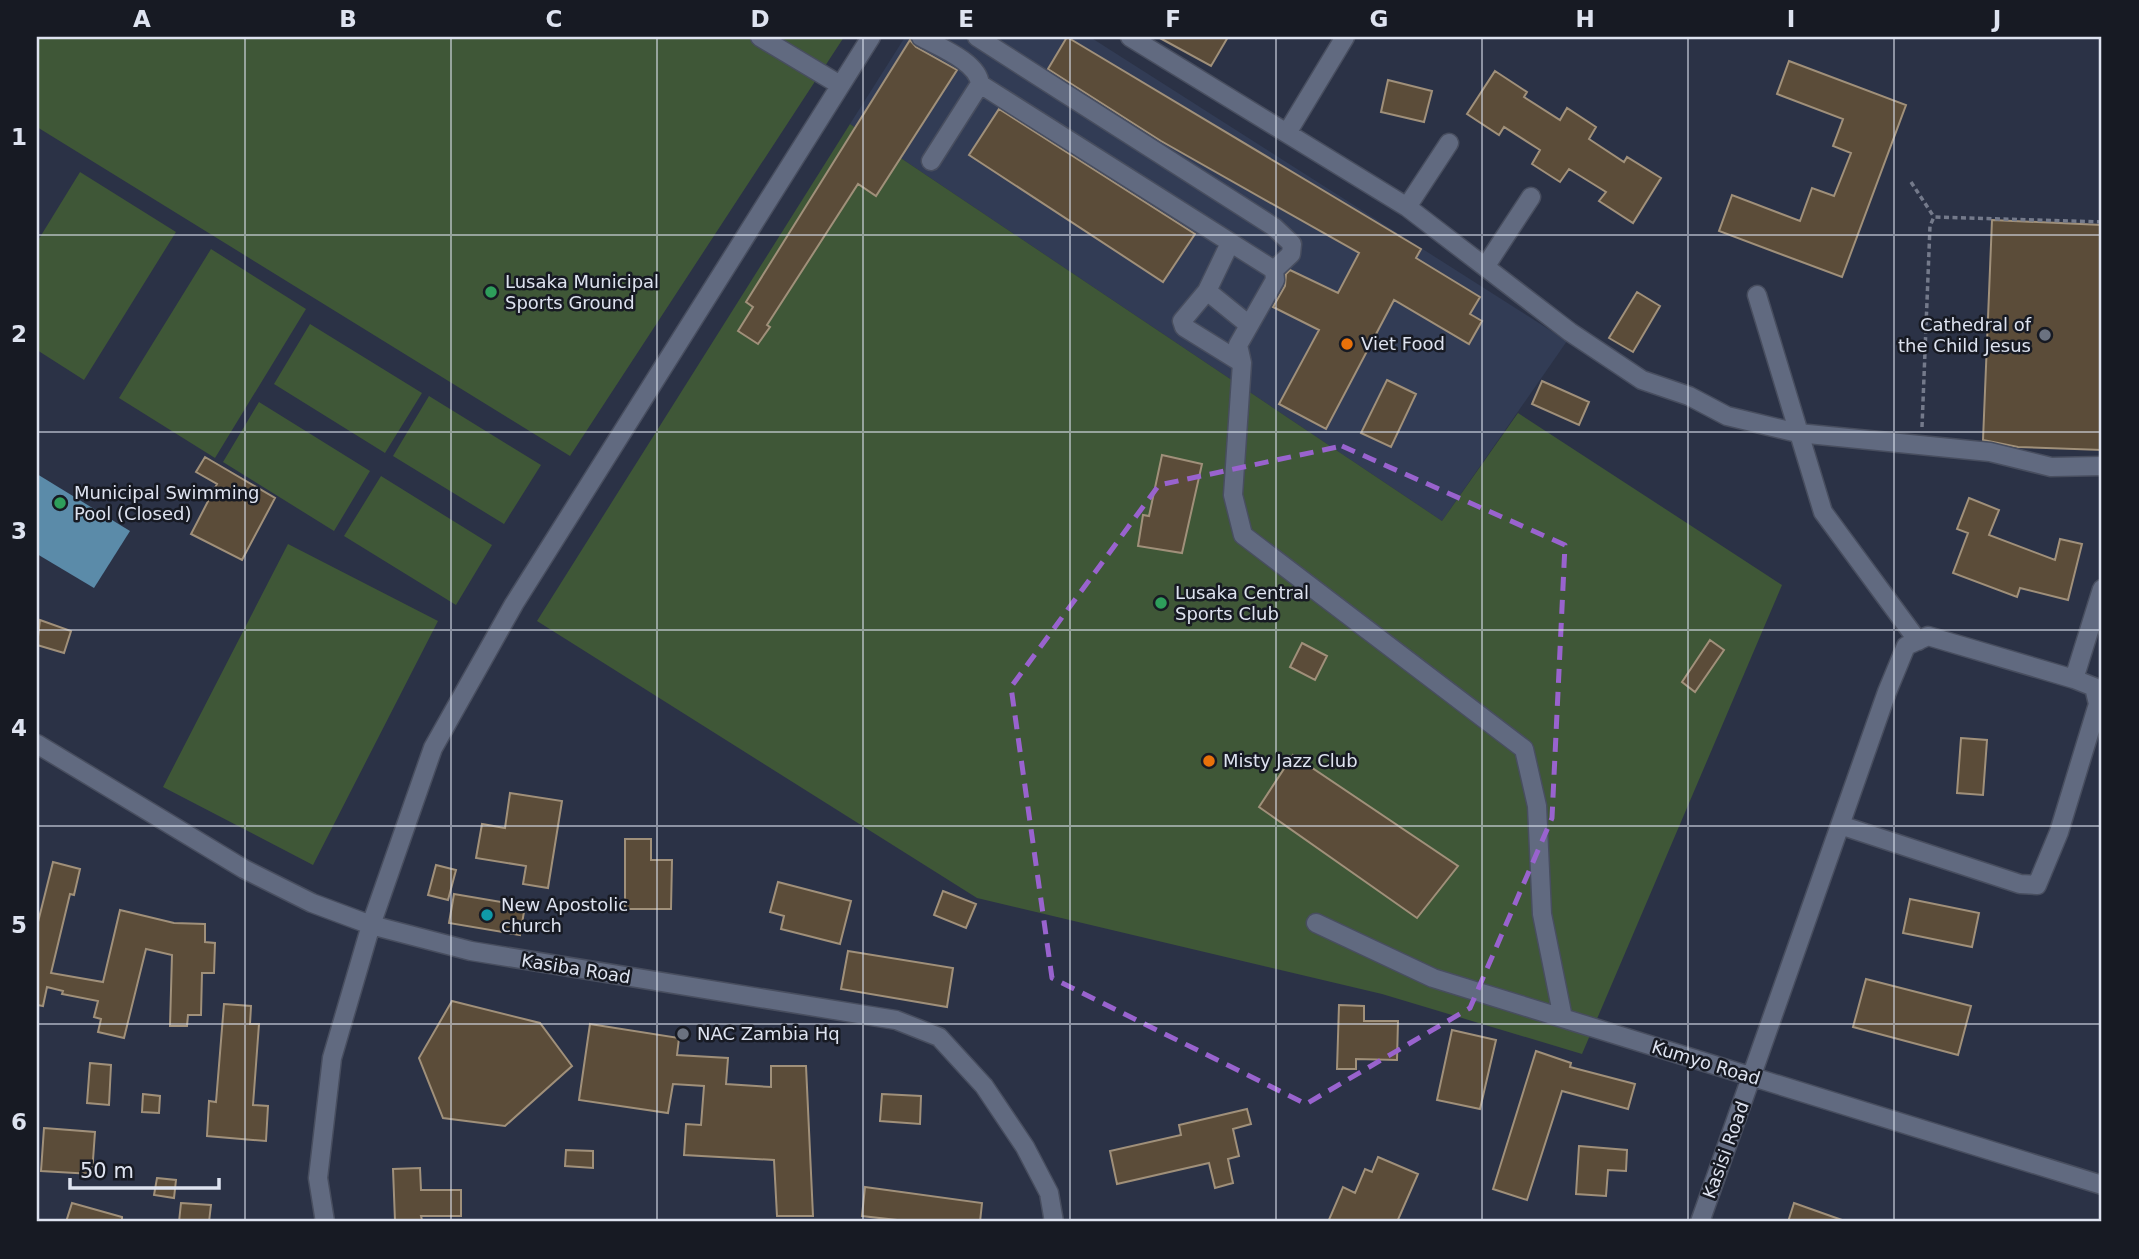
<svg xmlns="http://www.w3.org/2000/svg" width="2139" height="1259" font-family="'DejaVu Sans',sans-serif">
  <rect width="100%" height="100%" fill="#2b3246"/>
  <!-- built -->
  <path fill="#323c55" d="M 905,37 L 1090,37 L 1567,341 L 1442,521 L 850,124 Z"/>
  <!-- green -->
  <path fill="#3f5737" d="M 37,37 L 844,37 L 570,456 L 37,127 Z
    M 850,124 L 1442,521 L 1518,413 L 1782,585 L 1582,1054 L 1382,994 L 977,898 L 537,621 Z
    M 80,172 L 176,232 L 84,380 L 37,350 L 37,242 Z
    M 211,249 L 306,309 L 215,458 L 119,398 Z
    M 310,324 L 422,393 L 385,453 L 274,384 Z
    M 429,396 L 541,465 L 504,524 L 393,456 Z
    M 259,402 L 370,471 L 334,531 L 223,462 Z
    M 381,476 L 492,545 L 456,605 L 344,536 Z
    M 288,544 L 438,621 L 313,865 L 163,787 Z"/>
  <!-- water -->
  <path fill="#5b8ba9" d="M 37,474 L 130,531 L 94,588 L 37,554 Z"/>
  <!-- building -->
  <path fill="#5b4c39" stroke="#a0907a" stroke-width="2" d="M 1067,37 L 1421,249 L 1416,258 L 1480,297 L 1470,314 L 1482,321 L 1469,344 L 1394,300 L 1326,429 L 1279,404 L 1319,330 L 1273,307 L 1285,286 L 1286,274 L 1290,270 L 1338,293 L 1359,253 L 1161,141 L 1048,69 Z
    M 1158,37 L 1228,37 L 1211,66 Z
    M 910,40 L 916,47 L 957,70 L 876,196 L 858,184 L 767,325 L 770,327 L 758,344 L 738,331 L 753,307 L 746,302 Z
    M 1789,61 L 1906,105 L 1842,277 L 1719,231 L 1732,195 L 1800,221 L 1812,188 L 1834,196 L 1851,153 L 1833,146 L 1843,119 L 1777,94 Z
    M 1495,71 L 1527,92 L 1524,97 L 1560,120 L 1567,108 L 1596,127 L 1589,139 L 1624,162 L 1627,157 L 1661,178 L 1633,223 L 1599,201 L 1606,192 L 1569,169 L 1560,182 L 1532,164 L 1540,150 L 1504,127 L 1499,135 L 1467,114 Z
    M 1388,80 L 1432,91 L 1424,122 L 1381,112 Z
    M 999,109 L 1195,234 L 1163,282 L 969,155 Z
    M 1992,220 L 2102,225 L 2102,450 L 2018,447 L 1983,440 Z
    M 1637,292 L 1660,306 L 1633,352 L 1609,338 Z
    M 1387,380 L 1416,394 L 1391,447 L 1361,433 Z
    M 1542,381 L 1589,402 L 1579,425 L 1532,404 Z
    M 1162,455 L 1202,464 L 1182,553 L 1138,546 L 1143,515 L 1149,516 Z
    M 205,457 L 275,498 L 242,560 L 191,534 L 217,484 L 196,472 Z
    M 1969,498 L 1999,510 L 1989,535 L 2055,560 L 2060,539 L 2082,544 L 2068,600 L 2020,588 L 2017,597 L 1953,573 L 1968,533 L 1957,529 Z
    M 40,620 L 71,631 L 64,653 L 37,645 Z
    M 1710,640 L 1724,650 L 1695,692 L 1682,682 Z
    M 1302,643 L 1327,656 L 1315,680 L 1290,667 Z
    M 1961,738 L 1987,740 L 1983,795 L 1957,793 Z
    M 1293,755 L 1458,866 L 1417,918 L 1259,807 Z
    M 510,793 L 562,801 L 548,888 L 523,884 L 526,866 L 476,858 L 482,824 L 505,828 Z
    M 625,839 L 651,839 L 651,860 L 672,860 L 671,909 L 625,909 Z
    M 53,862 L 80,869 L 74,895 L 70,894 L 51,973 L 103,982 L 120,910 L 174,923 L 205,924 L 205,942 L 215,943 L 214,973 L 202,973 L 201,1015 L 188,1015 L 187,1026 L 170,1026 L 172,955 L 146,949 L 124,1038 L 98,1032 L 101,1019 L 94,1017 L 98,1001 L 62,994 L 63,991 L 47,987 L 43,1006 L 37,1005 L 37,926 Z
    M 436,865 L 456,870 L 448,900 L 428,895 Z
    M 778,882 L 851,901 L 840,944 L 781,929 L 784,916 L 770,912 Z
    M 943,891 L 976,904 L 966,928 L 934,915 Z
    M 454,894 L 525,906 L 520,935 L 449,923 Z
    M 1910,899 L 1979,913 L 1972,947 L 1903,933 Z
    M 848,951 L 953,968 L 947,1007 L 841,989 Z
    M 1866,979 L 1971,1006 L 1958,1055 L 1853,1027 Z
    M 452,1001 L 540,1023 L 572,1066 L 505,1126 L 443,1118 L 419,1058 Z
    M 224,1004 L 251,1006 L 250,1024 L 259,1024 L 253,1105 L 268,1106 L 266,1141 L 207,1136 L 209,1101 L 216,1102 Z
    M 1339,1005 L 1364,1006 L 1364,1021 L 1398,1021 L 1397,1060 L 1356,1059 L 1356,1069 L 1337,1069 Z
    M 590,1024 L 679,1038 L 677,1055 L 728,1058 L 726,1084 L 771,1087 L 771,1066 L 806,1066 L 813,1216 L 777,1216 L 774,1160 L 684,1155 L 686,1124 L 701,1125 L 704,1086 L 673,1084 L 668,1113 L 579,1100 Z
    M 1452,1030 L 1496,1040 L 1480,1109 L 1437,1100 Z
    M 1536,1051 L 1571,1063 L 1570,1067 L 1635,1084 L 1628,1109 L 1562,1091 L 1527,1200 L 1493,1189 Z
    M 90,1063 L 111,1065 L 109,1105 L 87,1103 Z
    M 143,1094 L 160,1096 L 159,1113 L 142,1112 Z
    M 882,1094 L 921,1096 L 920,1124 L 880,1121 Z
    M 1247,1109 L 1251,1124 L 1233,1129 L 1239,1156 L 1228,1159 L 1233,1183 L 1215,1188 L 1209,1163 L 1117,1184 L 1110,1151 L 1181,1135 L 1179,1125 Z
    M 44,1128 L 95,1132 L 92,1174 L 41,1171 Z
    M 1579,1146 L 1627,1150 L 1626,1171 L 1608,1170 L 1606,1196 L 1576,1194 Z
    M 566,1150 L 593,1151 L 593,1168 L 565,1166 Z
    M 1378,1157 L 1418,1174 L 1397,1222 L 1328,1222 L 1343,1187 L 1355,1193 L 1365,1169 L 1372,1172 Z
    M 420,1168 L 421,1190 L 461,1190 L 461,1216 L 421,1216 L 422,1220 L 395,1221 L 393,1169 Z
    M 157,1178 L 176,1180 L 174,1198 L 154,1195 Z
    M 865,1187 L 982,1203 L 980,1222 L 915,1222 L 862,1216 Z
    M 72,1203 L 122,1217 L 122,1222 L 66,1222 Z
    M 181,1203 L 211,1205 L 209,1222 L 179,1222 Z
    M 1794,1203 L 1842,1220 L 1842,1222 L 1788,1222 Z"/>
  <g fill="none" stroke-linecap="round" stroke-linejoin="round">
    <defs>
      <path id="minor" d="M 760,37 L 840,85
        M 921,37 C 939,47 978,62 980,84 L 1274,270 L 1291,254 L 1292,244 L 1274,227 L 977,37
        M 1130,37 L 1407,207 L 1449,143
        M 1287,133 L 1345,37
        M 931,161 L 980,84
        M 1407,207 L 1570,332 L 1642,380 L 1689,396 L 1727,416 L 1798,433 L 1990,452 L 2051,467 L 2102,466
        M 1230,243 L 1207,291 L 1249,325
        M 1485,267 L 1531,197
        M 1274,270 L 1275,280 L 1238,345 L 1242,363 L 1233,495 L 1243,535 L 1524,749 L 1537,806 L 1542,914 L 1563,1018
        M 1207,291 L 1182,321 L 1184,327 L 1242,363
        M 1757,295 L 1823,512 L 1918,641
        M 37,744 L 244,869 L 312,903 L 371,925 L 471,951 L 896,1020 L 939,1037 L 984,1086 L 1025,1147 L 1049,1193 L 1054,1222
        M 1840,825 L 2020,884 L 2037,885 L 2059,832 L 2098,704 L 2094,687 L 2074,679
        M 1316,923 L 1433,978 L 2102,1185
        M 325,1222 L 318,1178 L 332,1058 L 371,925 L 433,748 L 514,604 L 871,37
        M 1700,1222 L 1887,692 L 1906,646 L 1928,636 L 2074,679 L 2102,589"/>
    </defs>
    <!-- minor casing -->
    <use href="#minor" stroke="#484e5f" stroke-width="21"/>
    <!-- path -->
    <path stroke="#747a8b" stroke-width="3.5" stroke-dasharray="5 3.5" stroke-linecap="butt" d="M 1911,182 L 1934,217
      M 1922,427 L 1930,226 L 1934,217 L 2102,222"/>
    <!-- minor -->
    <use href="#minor" stroke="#616a80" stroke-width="18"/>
  </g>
  <!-- marked area -->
  <path fill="none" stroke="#9963ce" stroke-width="5" stroke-dasharray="14 9" stroke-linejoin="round" d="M 1342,446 L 1565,545 L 1552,818 L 1470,1008 L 1306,1104 L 1052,978 L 1011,687 L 1159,485 Z"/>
  <!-- grid -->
  <path fill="none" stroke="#dee3f0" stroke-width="2" stroke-opacity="0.55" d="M 245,37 L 245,1222M 451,37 L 451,1222M 657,37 L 657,1222M 863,37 L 863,1222M 1070,37 L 1070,1222M 1276,37 L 1276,1222M 1482,37 L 1482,1222M 1688,37 L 1688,1222M 1894,37 L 1894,1222M 37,235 L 2102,235M 37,432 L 2102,432M 37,630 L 2102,630M 37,826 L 2102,826M 37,1024 L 2102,1024"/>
  <!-- markers -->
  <g fill="#2e9e5b" stroke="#171a23" stroke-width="2.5">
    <circle cx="491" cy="292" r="7"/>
    <circle cx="60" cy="503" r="7"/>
    <circle cx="1161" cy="603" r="7"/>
  </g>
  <g fill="#6b7280" stroke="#171a23" stroke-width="2.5">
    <circle cx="2045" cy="335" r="7"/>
    <circle cx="683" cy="1034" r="7"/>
  </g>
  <g fill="#e8710a" stroke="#171a23" stroke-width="2.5">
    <circle cx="1347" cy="344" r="7"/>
    <circle cx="1209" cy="761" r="7"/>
  </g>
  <circle fill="#0f9aa8" stroke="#171a23" stroke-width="2.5" cx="487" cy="915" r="7"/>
  <g text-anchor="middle" stroke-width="5" stroke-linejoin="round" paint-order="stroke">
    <!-- poi labels -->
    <g font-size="18" fill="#dee3f0" stroke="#171a23" text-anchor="start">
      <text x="505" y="288">Lusaka Municipal<tspan x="505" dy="21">Sports Ground</tspan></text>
      <text x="2031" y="331" text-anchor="end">Cathedral of<tspan x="2031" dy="21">the Child Jesus</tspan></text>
      <text x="1361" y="350">Viet Food</text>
      <text x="74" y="499">Municipal Swimming<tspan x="74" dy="21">Pool (Closed)</tspan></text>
      <text x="1175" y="599">Lusaka Central<tspan x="1175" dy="21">Sports Club</tspan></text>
      <text x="1223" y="767">Misty Jazz Club</text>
      <text x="501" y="911">New Apostolic<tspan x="501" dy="21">church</tspan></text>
      <text x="697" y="1040">NAC Zambia Hq</text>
    </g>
    <!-- street labels -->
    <g font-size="18" fill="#dee3f0" stroke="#171a23">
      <text transform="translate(576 969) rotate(9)" y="6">Kasiba Road</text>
      <text transform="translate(1706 1063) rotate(17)" y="6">Kumyo Road</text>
      <text transform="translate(1726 1150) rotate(-70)" y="6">Kasisi Road</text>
    </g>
  </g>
  <!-- border -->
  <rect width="2139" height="1259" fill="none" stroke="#171a23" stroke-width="77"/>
  <!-- scale -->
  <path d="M70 1178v10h149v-10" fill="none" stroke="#dee3f0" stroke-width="3.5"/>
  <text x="80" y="1178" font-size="21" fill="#dee3f0" stroke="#171a23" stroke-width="5" paint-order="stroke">50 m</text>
  <rect x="38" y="38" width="2062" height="1182" fill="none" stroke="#dee3f0" stroke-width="2.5"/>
  <g font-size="23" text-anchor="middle" font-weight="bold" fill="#dee3f0">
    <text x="142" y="27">A</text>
    <text x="348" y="27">B</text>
    <text x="554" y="27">C</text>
    <text x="760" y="27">D</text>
    <text x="966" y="27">E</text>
    <text x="1173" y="27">F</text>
    <text x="1379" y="27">G</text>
    <text x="1585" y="27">H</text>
    <text x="1791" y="27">I</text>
    <text x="1997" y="27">J</text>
    <text x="19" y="145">1</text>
    <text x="19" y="342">2</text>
    <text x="19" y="539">3</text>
    <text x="19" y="736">4</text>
    <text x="19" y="933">5</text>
    <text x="19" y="1130">6</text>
  </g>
</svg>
